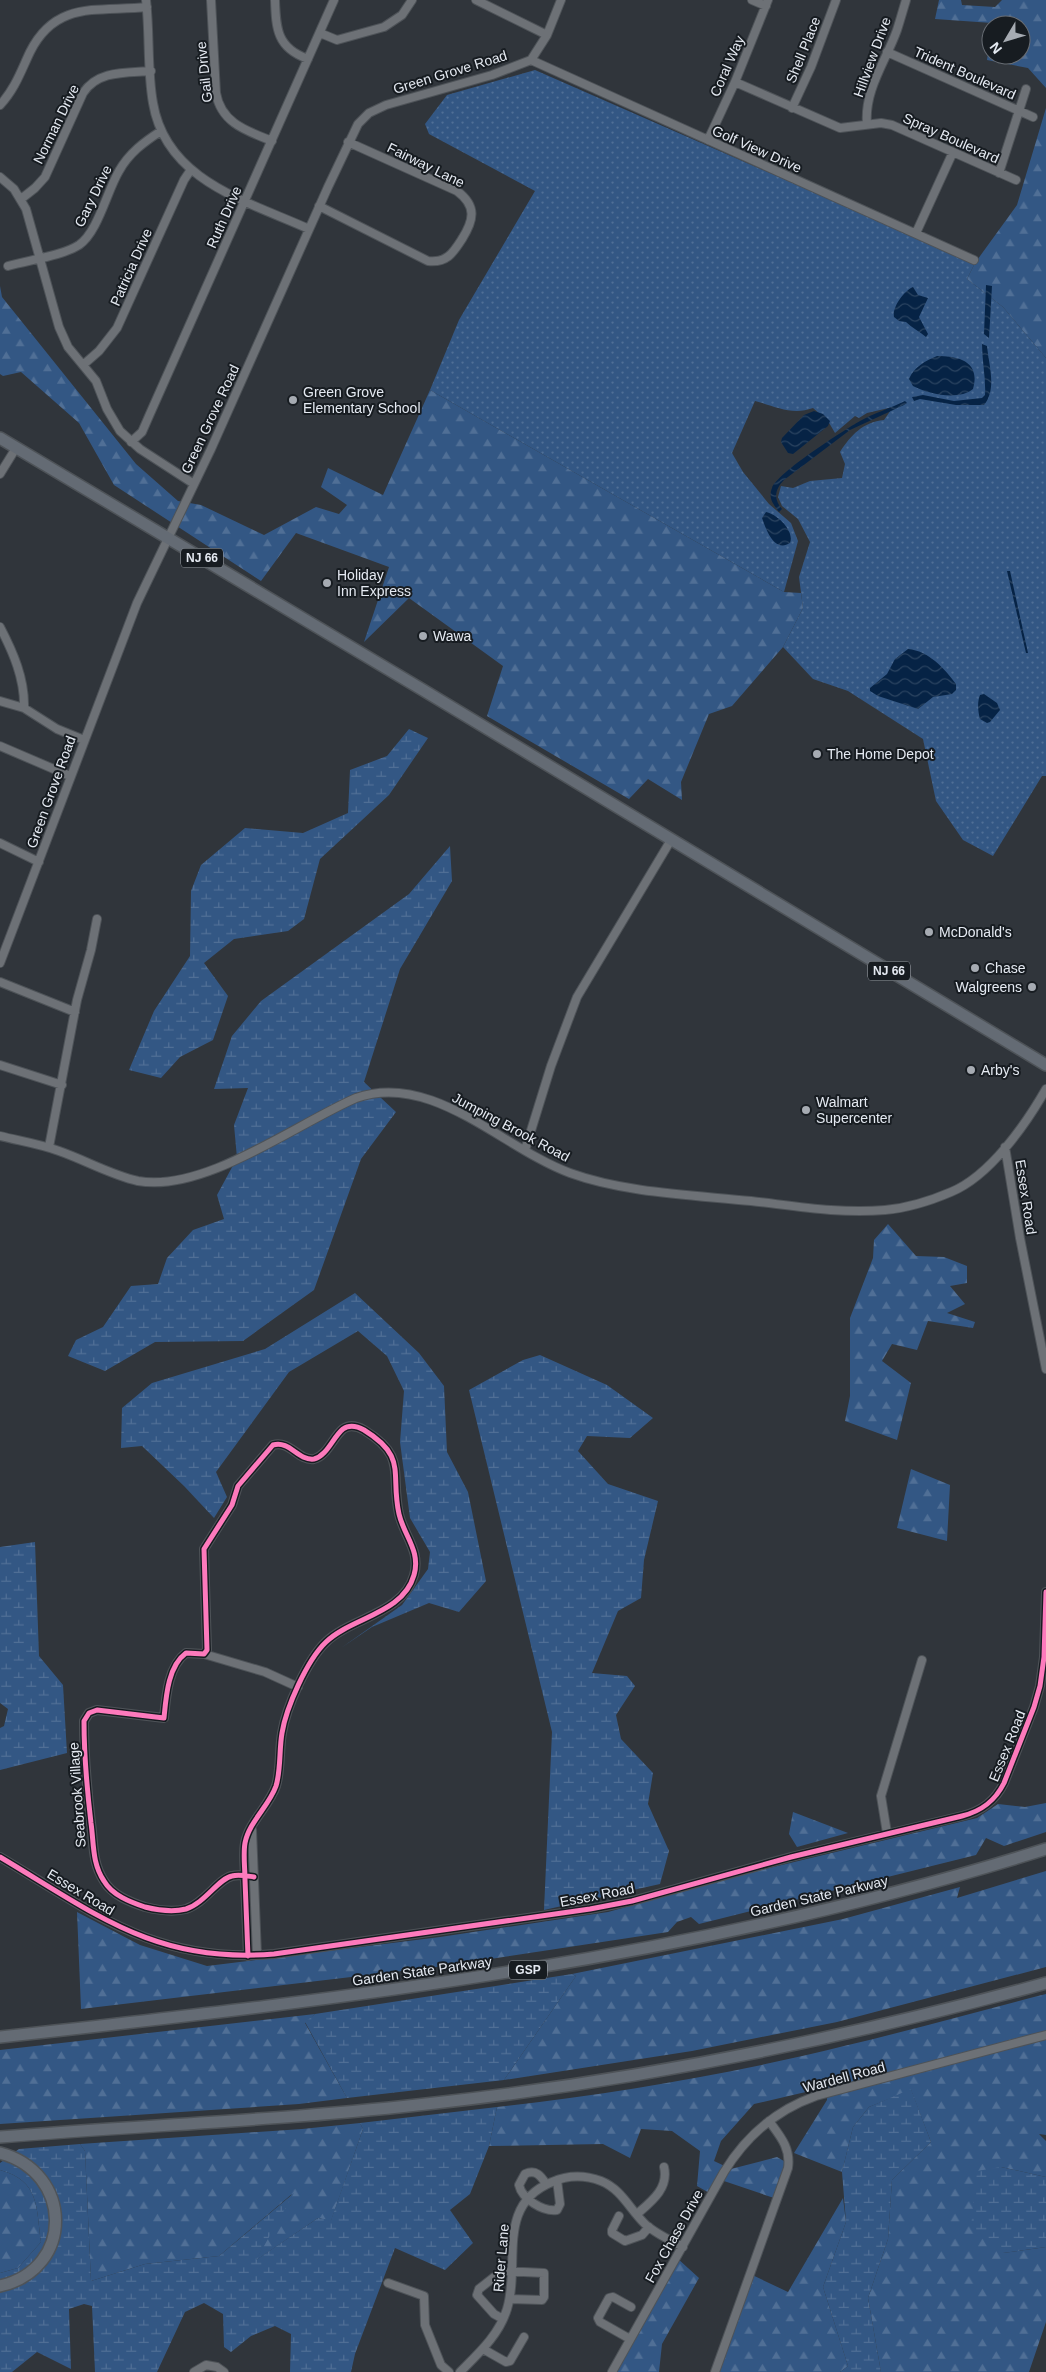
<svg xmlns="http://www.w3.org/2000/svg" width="1046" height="2372" font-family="Arial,sans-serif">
  <defs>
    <pattern id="grass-dots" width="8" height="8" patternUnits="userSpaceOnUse" patternTransform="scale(1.25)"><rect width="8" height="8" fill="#335784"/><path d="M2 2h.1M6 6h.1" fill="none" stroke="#506f96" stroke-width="1.8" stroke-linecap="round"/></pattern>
    <pattern id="forest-firs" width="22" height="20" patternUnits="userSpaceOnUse" patternTransform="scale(1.25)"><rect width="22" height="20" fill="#335784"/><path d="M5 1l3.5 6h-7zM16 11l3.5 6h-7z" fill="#506f96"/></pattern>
    <pattern id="wetland-marsh" width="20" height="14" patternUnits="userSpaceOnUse" patternTransform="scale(1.25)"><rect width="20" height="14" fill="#335784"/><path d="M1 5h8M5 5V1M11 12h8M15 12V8" fill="none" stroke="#506f96"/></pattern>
    <pattern id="water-waves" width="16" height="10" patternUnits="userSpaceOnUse" patternTransform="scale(1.25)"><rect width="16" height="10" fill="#062345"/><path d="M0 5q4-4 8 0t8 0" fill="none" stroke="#2a4360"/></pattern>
  </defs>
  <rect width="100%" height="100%" fill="#30353b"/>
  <!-- grass -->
  <path fill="url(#grass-dots)" d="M 535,70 L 975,263 L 967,279 L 1003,307 L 1046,358 L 1046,776 L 1042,776 L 993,856 L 963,840 L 936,801 L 923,739 L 848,691 L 813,679 L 783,647 L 803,608 L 799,577 L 810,542 L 798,519 L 782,506 L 778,497 L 781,486 L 793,488 L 810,481 L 842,478 L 845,464 L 840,452 C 851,435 863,422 884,420 L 893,407 L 867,413 L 859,418 L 855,416 L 835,433 L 828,421 L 813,408 C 792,416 775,406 755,401 L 732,453 L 743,472 L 769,504 L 791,523 L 798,541 L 784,592 L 430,390 L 459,320 L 535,191 L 429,134 L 425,124 L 447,95 Z"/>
  <!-- forest -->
  <path fill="url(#forest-firs)" d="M 939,0 L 961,0 L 962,5 L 995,7 L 1002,0 L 1046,0 L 1046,88 L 1028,68 L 987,60 L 991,32 L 991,55 L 1021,55 L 1021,25 L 992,25 L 992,23 L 935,19 Z
    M 1046,108 L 1046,358 L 1003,307 L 967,279 L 975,263 L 1017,205 Z
    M 0,286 L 2,297 L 136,464 L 178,501 L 201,505 L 264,535 L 316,507 L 339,514 L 347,505 L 321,487 L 328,468 L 383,495 L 430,390 L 784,592 L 801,593 L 803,608 L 783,647 L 732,706 L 709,714 L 681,782 L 682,800 L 648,779 L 629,799 L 487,716 L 503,666 L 409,598 L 364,642 L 389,567 L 296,533 L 261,581 L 114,485 L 79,423 L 21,372 L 3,376 L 0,374 Z
    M 888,1224 L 916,1256 L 944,1257 L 967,1266 L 967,1283 L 950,1286 L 965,1304 L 947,1313 L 975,1322 L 973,1328 L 928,1321 L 917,1350 L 892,1344 L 882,1361 L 911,1383 L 897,1440 L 845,1421 L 850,1396 L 850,1318 L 873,1258 L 874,1240 Z
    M 911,1469 L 950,1485 L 947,1541 L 897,1528 Z
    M 1046,1803 L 1046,1832 L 1004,1846 L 986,1838 L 976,1855 L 699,1924 L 691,1917 L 677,1922 L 668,1932 L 444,1966 L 81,2009 L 77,1912 L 140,1945 L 207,1966 L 440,1937 L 608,1912 L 761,1870 L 977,1818 L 998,1804 L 1025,1807 Z
    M 793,1812 L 848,1833 L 797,1847 L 789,1834 Z
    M 1046,1871 L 1046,1967 L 837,2022 L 692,2051 L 504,2080 L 576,1976 L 572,1974 L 843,1919 L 960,1887 L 957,1898 Z
    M 1046,1994 L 1046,2135 L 1039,2134 L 1046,2141 L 1046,2177 L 1001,2167 L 1003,2253 L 1046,2247 L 1046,2322 L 1029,2372 L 881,2372 L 868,2298 L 888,2239 L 892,2180 L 931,2142 L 911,2090 L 869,2107 L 853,2127 L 842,2172 L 794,2153 L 827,2100 L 827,2087 L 754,2104 L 721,2141 L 714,2161 L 731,2169 L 777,2157 L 789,2164 L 777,2199 L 721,2180 L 713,2195 L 697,2186 L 700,2151 L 672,2131 L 641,2129 L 630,2158 L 603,2144 L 489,2146 L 497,2107 C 611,2094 732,2074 844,2046 C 912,2030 979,2011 1046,1994 Z
    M 315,2014 L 305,2023 L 347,2098 L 299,2104 L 0,2124 L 0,2050 Z
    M 360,2123 L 363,2129 L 331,2221 L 318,2218 L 255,2261 L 292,2194 L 219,2256 L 145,2264 L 91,2281 L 85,2151 L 80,2144 L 302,2129 Z
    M 0,2170 C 40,2181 36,2207 41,2242 L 18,2268 L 0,2273 Z
    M 843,2198 L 846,2222 L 823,2287 L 848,2366 L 840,2372 L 714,2372 L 748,2273 L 788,2292 Z
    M 677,2258 L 699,2278 L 662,2344 L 659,2372 L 613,2372 Z"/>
  <!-- wetland -->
  <path fill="url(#wetland-marsh)" d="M 409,729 L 428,738 L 389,795 L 320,859 L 304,919 L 288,931 L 234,939 L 204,963 L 228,996 L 213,1040 L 180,1057 L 161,1078 L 129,1070 L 154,1011 L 190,956 L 191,891 L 201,865 L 245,828 L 303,833 L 348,813 L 350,770 L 387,756 Z
    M 450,846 L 452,881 L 400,969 L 364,1082 L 396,1112 L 361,1159 L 314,1290 L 243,1341 L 155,1342 L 105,1371 L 68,1356 L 76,1340 L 103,1327 L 131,1286 L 158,1284 L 167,1258 L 193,1230 L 224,1219 L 217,1195 L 237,1158 L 234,1125 L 248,1088 L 214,1089 L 232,1036 L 261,1001 L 409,894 Z
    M 355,1293 L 419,1353 L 444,1386 L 447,1452 L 468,1492 L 486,1581 L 459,1612 L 429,1603 L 372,1627 L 341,1648 L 402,1605 L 428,1569 L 430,1552 L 410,1518 L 400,1442 L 404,1391 L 387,1356 L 358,1331 L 289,1372 L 216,1472 L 227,1497 L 214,1518 L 184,1486 L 142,1446 L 121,1448 L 122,1408 L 152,1383 L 265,1349 Z
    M 540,1355 L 607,1385 L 653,1418 L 630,1438 L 587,1436 L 578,1451 L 608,1484 L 658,1501 L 644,1560 L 641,1598 L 618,1611 L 592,1673 L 627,1676 L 635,1686 L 616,1715 L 621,1739 L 653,1773 L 648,1804 L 669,1851 L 660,1884 L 544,1910 L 552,1732 L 469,1390 L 523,1360 Z
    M 35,1542 L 39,1656 L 63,1685 L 67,1753 L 0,1770 L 0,1728 L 4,1726 L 8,1709 L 0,1703 L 0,1547 Z
    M 572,1974 L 576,1976 L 504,2080 L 347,2098 L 305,2022 L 315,2014 Z
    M 911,2089 L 931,2142 L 892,2180 L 888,2239 L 868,2298 L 881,2372 L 840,2372 L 848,2366 L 823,2287 L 846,2222 L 842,2172 L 853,2127 L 869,2107 Z
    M 497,2107 L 489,2146 L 470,2194 L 450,2210 L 473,2243 L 445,2270 L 395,2248 L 355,2354 L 351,2372 L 290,2372 L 291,2334 L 275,2326 L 251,2336 L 231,2352 L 224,2347 L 223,2314 L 204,2303 L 185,2312 L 157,2372 L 95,2372 L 92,2306 L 84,2304 L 69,2309 L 71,2369 L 37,2352 L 12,2372 L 0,2372 L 0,2273 L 18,2268 L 41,2242 C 36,2207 40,2181 0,2170 L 0,2163 L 19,2149 L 80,2144 L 85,2151 L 91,2281 L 145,2264 L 219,2256 L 294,2193 L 256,2260 L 318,2218 L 331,2220 L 363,2129 L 360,2123 Z
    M 1001,2167 L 1046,2177 L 1046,2247 L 1003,2253 L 971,2227 L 977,2171 Z"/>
  <!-- water -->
  <path fill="url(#water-waves)" d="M 986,285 L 992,286 L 989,338 L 984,334 Z
    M 913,287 L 918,295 L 928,298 L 919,317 L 928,334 L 926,337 C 919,331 912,328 906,322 L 899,321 L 894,317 C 892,307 904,291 913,287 Z
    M 982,344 L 987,346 C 989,366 997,389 984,405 L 956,405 L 920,399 L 914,401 L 912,397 L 923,395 L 954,401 L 982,398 L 985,395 C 986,378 982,361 982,344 Z
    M 937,356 C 958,356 981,361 973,389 C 959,401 928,394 913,386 L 909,379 C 914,367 925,361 937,356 Z
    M 905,401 L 907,403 L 904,405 L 850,430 L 784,480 C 775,489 773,499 782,509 L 779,512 C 773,504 768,498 772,488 C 777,473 844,430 860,421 C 874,413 891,408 905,401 Z
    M 814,411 L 823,414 L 830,421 L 828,426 L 793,454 L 788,453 L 781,442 L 782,438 L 804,415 Z
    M 766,512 C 777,514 795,531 790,543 C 774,553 766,529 762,518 Z
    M 1007,571 L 1010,571 L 1028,653 L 1026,653 Z
    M 908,649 C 929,651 944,668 956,684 L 956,690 L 952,694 L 933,697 L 918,709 L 878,696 L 870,691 L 870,688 L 887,674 L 895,659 Z
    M 984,694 L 997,703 L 1000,710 L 990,722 L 987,723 L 980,719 C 978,712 977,702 980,695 Z"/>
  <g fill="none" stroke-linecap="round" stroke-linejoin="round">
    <defs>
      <path id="minor" d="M 146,0 C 150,34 147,70 153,103 C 166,181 247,201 309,229
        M 211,0 L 216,93 C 221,123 247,131 272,141
        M 275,0 C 276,29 277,48 308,59
        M 476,0 L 547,35
        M 752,0 L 766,6
        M 320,33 L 337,40 L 384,27 L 402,15 L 412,0
        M 887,52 L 1033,117
        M 531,60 L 974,260
        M 735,82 L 840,128 L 881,123 L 892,125 L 1016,180
        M 0,105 C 15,89 21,71 30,52 C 56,0 98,12 147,7
        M 792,108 L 811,67 L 836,0
        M 867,124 C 864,90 886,61 897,30 C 900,21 903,10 906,0
        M 708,140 L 735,82 L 768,0
        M 999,173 L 1026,89
        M 0,177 L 14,189 L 26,209 L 59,327 L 68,347 L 96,381 L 107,409 L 120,431 L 140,449 L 194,484
        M 21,199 L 35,188 L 45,177 L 83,93 C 98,70 126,73 151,71
        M 319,206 L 428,261 C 447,263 453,253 462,239 C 474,220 477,206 457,191 L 348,142
        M 916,233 L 953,152
        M 8,266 C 28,260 62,256 79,245 C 98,232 107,191 119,171 C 129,153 144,142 161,131
        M 83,365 L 99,351 L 117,328 L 184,180 L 190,171
        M 131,442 L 142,432 L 149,416 L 334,0
        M 0,474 L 16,448
        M 0,627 C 13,652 25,679 24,708
        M 0,701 L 24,708 L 57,729 L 84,740
        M 0,746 L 70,776
        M 0,843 L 39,862
        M 0,963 L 137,603 L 211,449 L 328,187 L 358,124 L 369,113 L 386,105 L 492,75 L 531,60 L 547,35 L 561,0
        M 0,982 L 75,1012
        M 0,1065 L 62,1085
        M 0,1136 C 20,1141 40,1144 59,1151 C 85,1160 111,1175 138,1181 C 204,1193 296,1124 356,1098 C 432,1071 502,1148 570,1173 C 625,1193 693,1195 751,1201 C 795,1206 840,1214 885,1210 C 908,1208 930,1201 951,1192 C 990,1176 1026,1124 1046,1089
        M 49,1147 L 77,1000 L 91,950 L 97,919
        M 1005,1147 L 1020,1238 L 1046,1369
        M 525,1150 L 551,1066 L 577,997 L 671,840
        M 204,1654 L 265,1672 L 298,1687
        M 252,1830 L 257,1955
        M 887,1833 L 881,1796 L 922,1660
        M 0,1857 C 96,1914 156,1964 274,1954 L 590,1909 L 632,1901 L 791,1857 L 962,1816 C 982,1811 995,1801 1004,1783 L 1034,1707 L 1040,1686 L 1044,1657 L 1046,1592
        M 248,1956 C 247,1931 246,1906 245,1880 C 245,1868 243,1854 245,1843 C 249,1822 269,1806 276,1786 C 281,1770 279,1750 282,1733 C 286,1708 307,1660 326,1642 C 352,1617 403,1614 414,1575 C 421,1551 404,1536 399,1514 C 390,1473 408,1457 364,1430 C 357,1426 350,1424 343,1429 C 333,1437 327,1456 314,1459 C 298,1461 290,1440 273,1445 L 238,1486 L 232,1505 L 204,1549 L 207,1650 L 204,1654 L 186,1653 C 168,1666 166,1697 164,1718 L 97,1710 L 89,1713 L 84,1721 C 84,1755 87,1789 91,1823 C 94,1844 92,1863 104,1881 C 112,1895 130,1902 145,1907 C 157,1910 174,1912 186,1909 C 205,1903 218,1879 232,1876 C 239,1874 247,1876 254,1877
        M 546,2184 C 541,2176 536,2169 525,2174 L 519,2185 C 522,2199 543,2212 557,2210 L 560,2204 L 557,2180
        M 637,2214 C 652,2201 669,2188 664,2167
        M 619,2216 L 612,2230 L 612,2233 L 625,2241 L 642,2235 L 649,2227
        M 388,2283 L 424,2296 L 425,2325 L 441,2365 L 449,2372
        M 503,2319 L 494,2314 L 477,2295 L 479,2289 L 502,2271 L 544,2273 L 544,2297 L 542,2300 L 510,2299
        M 630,2339 L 600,2322 L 598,2318 L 609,2298 L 613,2297 L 631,2307
        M 483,2349 L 506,2362 L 510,2361 L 524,2337
        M 194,2372 L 206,2365 L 217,2367 L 224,2372
        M 460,2372 C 479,2353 499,2335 507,2309 C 521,2264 495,2205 552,2182 C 568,2175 585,2175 601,2181 C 621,2189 629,2208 644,2223 C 654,2233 670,2240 683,2247
        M 612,2372 L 724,2172 C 746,2136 776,2110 816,2096 L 1046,2035
        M 715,2372 L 788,2168 C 791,2148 780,2136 769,2121"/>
      <path id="highway" d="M 0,438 L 423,690 L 1046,1065
        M 0,2037 C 355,1998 704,1957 1046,1849
        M 0,2137 C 145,2125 290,2120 435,2103 C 642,2080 846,2038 1046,1983
        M 0,2153 C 73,2172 75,2269 0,2286"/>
    </defs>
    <!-- minor casing -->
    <use href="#minor" stroke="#4e5358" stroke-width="10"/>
    <!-- highway casing -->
    <use href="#highway" stroke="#4e5358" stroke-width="14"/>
    <!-- minor -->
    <use href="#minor" stroke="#6d7176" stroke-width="8"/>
    <!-- highway -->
    <use href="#highway" stroke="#646b74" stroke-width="11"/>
    <defs>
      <path id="cycleway" d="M 0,1857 C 96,1914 156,1964 274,1954 L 590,1909 L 632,1901 L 791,1857 L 962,1816 C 982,1811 995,1801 1004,1783 L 1034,1707 L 1040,1686 L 1044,1657 L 1046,1592
        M 248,1956 C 247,1931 246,1906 245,1880 C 245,1868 243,1854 245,1843 C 249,1822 269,1806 276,1786 C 281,1770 279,1750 282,1733 C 286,1708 307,1660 326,1642 C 352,1617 403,1614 414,1575 C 421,1551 404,1536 399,1514 C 390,1473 408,1457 364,1430 C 357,1426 350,1424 343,1429 C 333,1437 327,1456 314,1459 C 298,1461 290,1440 273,1445 L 238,1486 L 232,1505 L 204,1549 L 207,1650 L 204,1654 L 186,1653 C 168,1666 166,1697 164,1718 L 97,1710 L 89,1713 L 84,1721 C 84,1755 87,1789 91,1823 C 94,1844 92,1863 104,1881 C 112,1895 130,1902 145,1907 C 157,1910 174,1912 186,1909 C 205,1903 218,1879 232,1876 C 239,1874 247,1876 254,1877"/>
    </defs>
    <!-- cycleway casing -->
    <use href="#cycleway" stroke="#171c21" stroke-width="8"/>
    <!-- cycleway -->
    <use href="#cycleway" stroke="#fd7abc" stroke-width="5"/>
  </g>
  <!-- markers -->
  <g fill="#a6abb2" stroke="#171c21" stroke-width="2">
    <circle cx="293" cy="400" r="5"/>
    <circle cx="327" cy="583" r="5"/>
    <circle cx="423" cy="636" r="5"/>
    <circle cx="817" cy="754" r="5"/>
    <circle cx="929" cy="932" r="5"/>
    <circle cx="975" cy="968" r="5"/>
    <circle cx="1032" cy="987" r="5"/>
    <circle cx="971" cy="1070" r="5"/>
    <circle cx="806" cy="1110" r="5"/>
  </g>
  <g text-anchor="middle" stroke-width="4" stroke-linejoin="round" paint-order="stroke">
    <!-- shield labels -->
    <g fill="#171c21" stroke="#a7acb3" stroke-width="1">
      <rect x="181" y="548.5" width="42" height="19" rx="4"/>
      <rect x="868" y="961.5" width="42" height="19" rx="4"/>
      <rect x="509" y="1960.5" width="38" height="19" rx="4"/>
    </g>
    <g font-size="12" font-weight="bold" fill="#e5eaf2">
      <text x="202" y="562">NJ 66</text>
      <text x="889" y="975">NJ 66</text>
      <text x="528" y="1974">GSP</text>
    </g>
    <!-- street labels -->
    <g font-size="14" fill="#e5eaf2" stroke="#171c21">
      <text transform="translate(803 50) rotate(-68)" y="5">Shell Place</text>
      <text transform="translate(872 57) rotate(-70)" y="5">Hillview Drive</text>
      <text transform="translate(727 66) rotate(-66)" y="5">Coral Way</text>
      <text transform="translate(204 72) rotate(-96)" y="5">Gail Drive</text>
      <text transform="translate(450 72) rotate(-17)" y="5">Green Grove Road</text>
      <text transform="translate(965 73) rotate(24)" y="5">Trident Boulevard</text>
      <text transform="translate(56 124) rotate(-64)" y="5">Norman Drive</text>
      <text transform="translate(951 138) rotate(24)" y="5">Spray Boulevard</text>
      <text transform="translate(757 149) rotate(24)" y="5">Golf View Drive</text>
      <text transform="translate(426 165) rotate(26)" y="5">Fairway Lane</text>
      <text transform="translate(93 196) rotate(-64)" y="5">Gary Drive</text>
      <text transform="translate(224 217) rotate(-66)" y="5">Ruth Drive</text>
      <text transform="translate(131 267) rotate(-66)" y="5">Patricia Drive</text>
      <text transform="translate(210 419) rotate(-65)" y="5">Green Grove Road</text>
      <text transform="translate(51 792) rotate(-70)" y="5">Green Grove Road</text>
      <text transform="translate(511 1127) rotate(28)" y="5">Jumping Brook Road</text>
      <text transform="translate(1026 1197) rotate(81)" y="5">Essex Road</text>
      <text transform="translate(1007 1746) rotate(-68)" y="5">Essex Road</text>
      <text transform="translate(77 1795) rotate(-94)" y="5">Seabrook Village</text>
      <text transform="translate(81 1892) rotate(31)" y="5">Essex Road</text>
      <text transform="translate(597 1895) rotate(-11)" y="5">Essex Road</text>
      <text transform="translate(819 1896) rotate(-13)" y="5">Garden State Parkway</text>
      <text transform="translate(422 1971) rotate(-8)" y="5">Garden State Parkway</text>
      <text transform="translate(844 2077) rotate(-15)" y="5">Wardell Road</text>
      <text transform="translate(674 2236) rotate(-61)" y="5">Fox Chase Drive</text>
      <text transform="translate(501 2258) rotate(-85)" y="5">Rider Lane</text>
    </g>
    <!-- poi labels -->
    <g font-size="14" fill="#e5eaf2" stroke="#171c21" text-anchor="start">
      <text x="303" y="397">Green Grove<tspan x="303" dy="16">Elementary School</tspan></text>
      <text x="337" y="580">Holiday<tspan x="337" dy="16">Inn Express</tspan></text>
      <text x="433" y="641">Wawa</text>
      <text x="827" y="759">The Home Depot</text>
      <text x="939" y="937">McDonald's</text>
      <text x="985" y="973">Chase</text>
      <text x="1022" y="992" text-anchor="end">Walgreens</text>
      <text x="981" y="1075">Arby's</text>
      <text x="816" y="1107">Walmart<tspan x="816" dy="16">Supercenter</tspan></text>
    </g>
  </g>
  <!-- north arrow -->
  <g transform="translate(1006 40) rotate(232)"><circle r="24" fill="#171c21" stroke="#696e75"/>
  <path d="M0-4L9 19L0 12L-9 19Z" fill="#a6abb2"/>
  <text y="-8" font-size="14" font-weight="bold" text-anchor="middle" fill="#e5eaf2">N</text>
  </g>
</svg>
